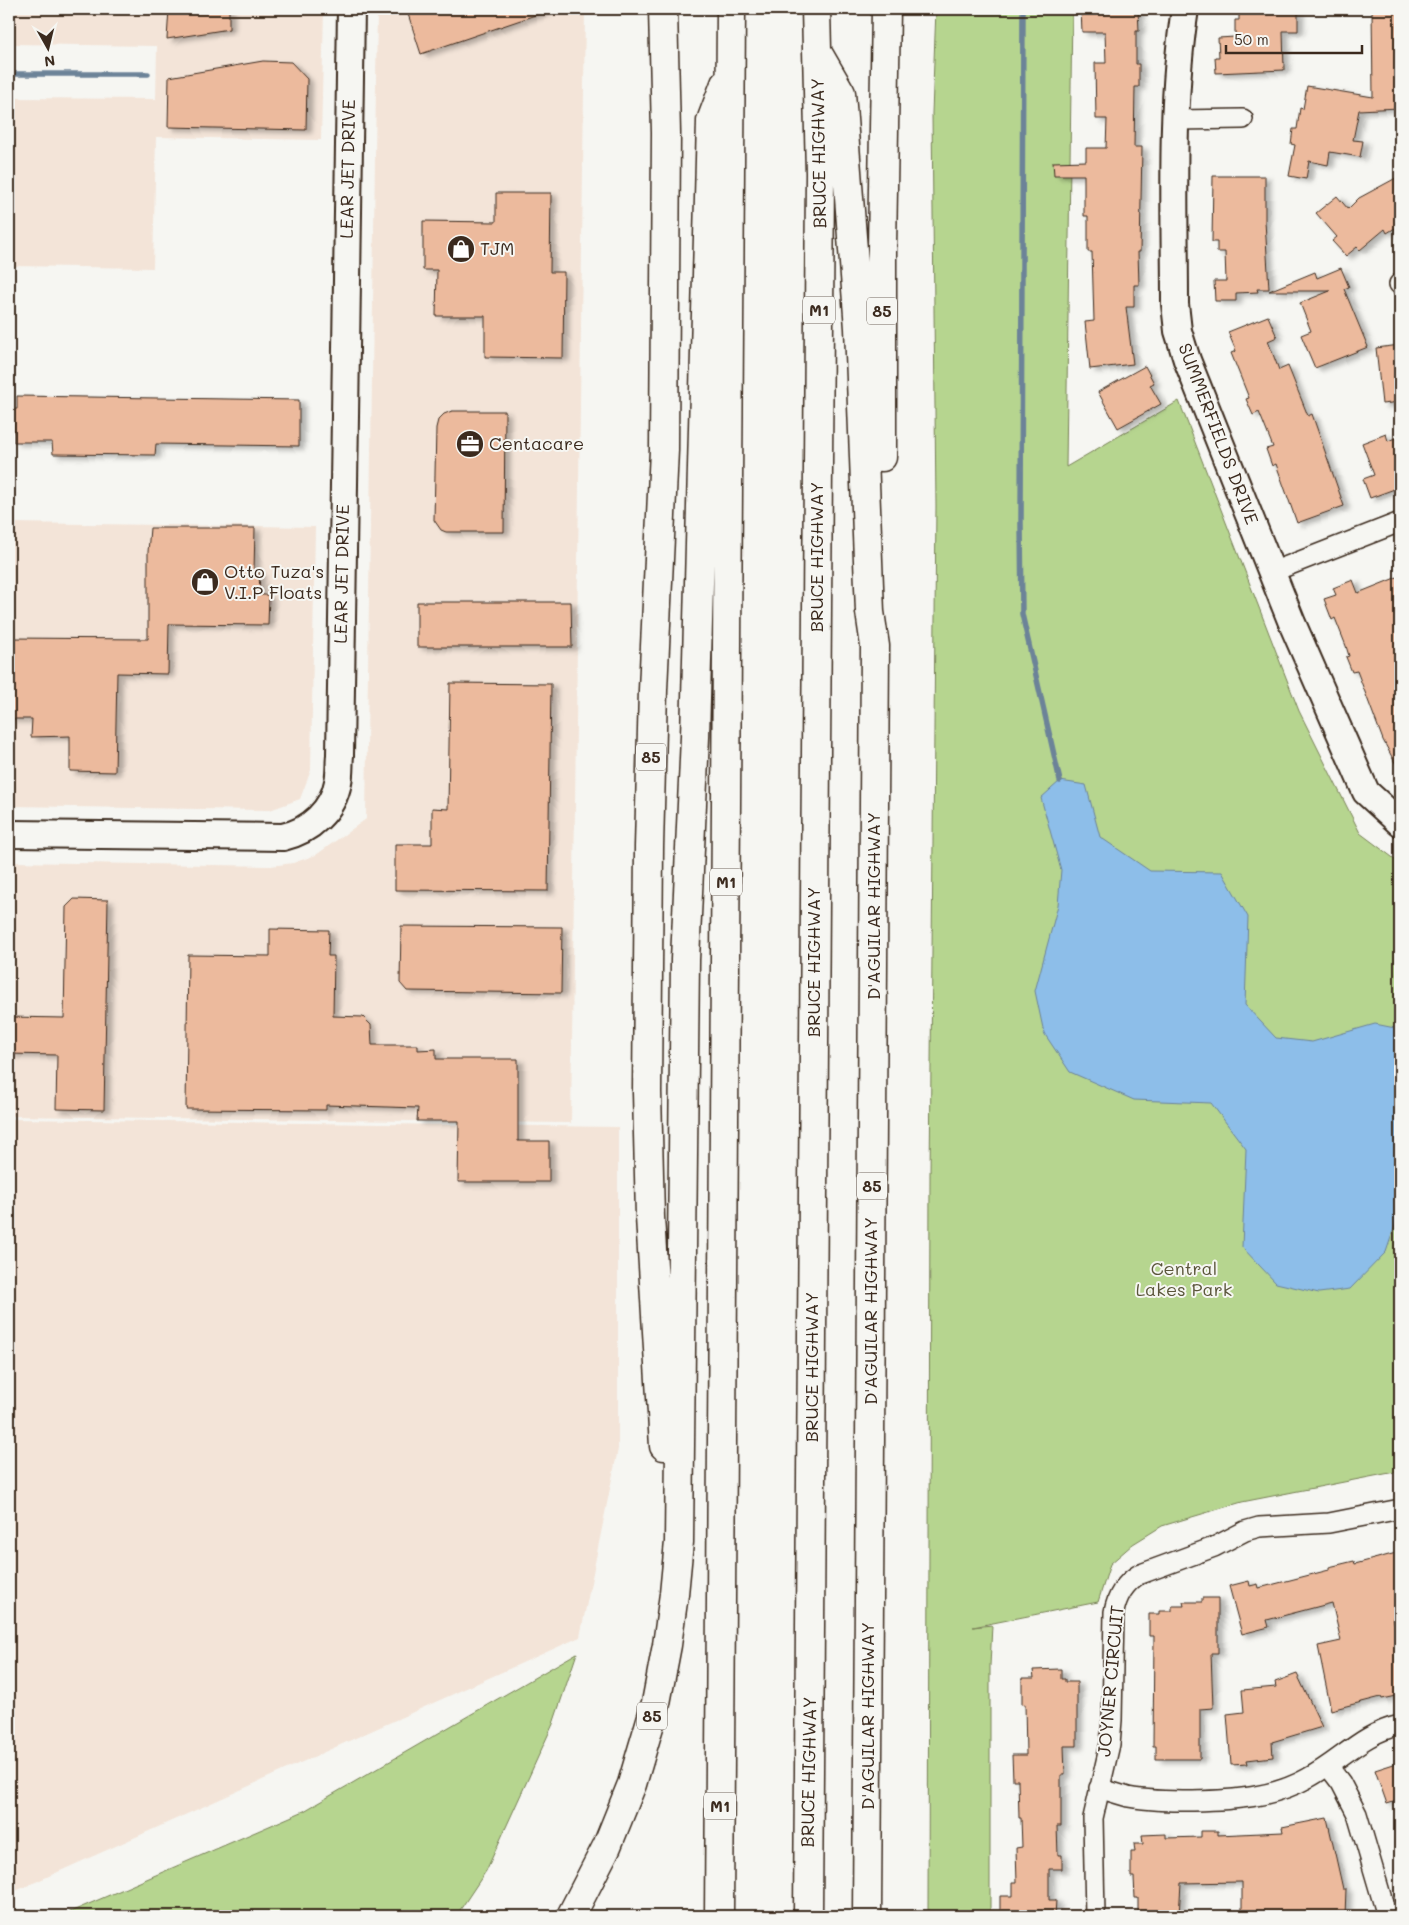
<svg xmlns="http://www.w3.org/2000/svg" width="1409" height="1925" font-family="Mali,sans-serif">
  <defs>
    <filter id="shadow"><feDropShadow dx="5.5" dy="3" stdDeviation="2.5" flood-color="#0004"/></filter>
  </defs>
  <rect width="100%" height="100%" fill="#f6f6f2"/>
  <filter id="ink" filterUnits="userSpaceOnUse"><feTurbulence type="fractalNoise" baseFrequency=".02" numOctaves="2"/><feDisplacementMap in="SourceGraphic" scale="10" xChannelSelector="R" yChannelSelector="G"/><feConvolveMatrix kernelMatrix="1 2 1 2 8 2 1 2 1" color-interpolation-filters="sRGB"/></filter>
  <g filter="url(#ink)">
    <!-- built -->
    <path fill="#f3e4d8" d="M 9,9 L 324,9 L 321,140 L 156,137 L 153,268 L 9,266 L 9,98 L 156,99 L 157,46 L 9,44 Z
      M 377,9 L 585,9 L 571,1123 L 9,1116 L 9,862 L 271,866 L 293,863 L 316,855 L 366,819 Z
      M 9,523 L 315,527 L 311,770 L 300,799 L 270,810 L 9,806 Z
      M 9,1119 L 618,1127 L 618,1449 L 580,1637 L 9,1894 Z"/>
    <!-- green -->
    <path fill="#b6d58f" stroke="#788056" d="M 936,9 L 1072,9 L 1066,467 L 1179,401 L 1299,711 L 1360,833 L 1400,863 L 1400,1471 L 1242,1502 L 1162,1526 L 1133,1544 L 1110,1564 L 1098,1602 L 973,1627 L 992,1625 L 990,1666 L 990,1916 L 928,1916 L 930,1177 L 936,506 L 932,113 Z
      M 577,1653 L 553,1724 L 486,1871 L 456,1916 L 61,1916 L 304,1811 Z"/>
    <!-- water -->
    <path fill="#8dbee9" stroke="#6c8398" d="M 1060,781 L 1086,785 L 1100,837 L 1150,871 L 1222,872 L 1248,917 L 1245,1005 L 1276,1038 L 1312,1042 L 1375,1024 L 1400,1029 L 1400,1211 L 1386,1252 L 1350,1289 L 1319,1293 L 1276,1283 L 1242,1247 L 1246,1149 L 1211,1103 L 1134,1100 L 1070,1072 L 1044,1033 L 1035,991 L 1058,905 L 1061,870 L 1041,798 Z"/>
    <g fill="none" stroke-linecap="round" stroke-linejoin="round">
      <!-- stream -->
      <path stroke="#6c8398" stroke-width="5.5" d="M 1023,9 L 1021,524 L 1022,614 L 1060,781
        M 9,74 L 148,74"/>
    </g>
    <!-- building -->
    <path fill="#ecba9d" stroke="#3b2a1e" filter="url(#shadow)" d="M 169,9 L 229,9 L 229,29 L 167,39 Z
      M 424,9 L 547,9 L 547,11 L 421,54 L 408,14 Z
      M 1081,9 L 1138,9 L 1139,31 L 1136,31 L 1136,64 L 1139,64 L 1139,87 L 1135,87 L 1134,147 L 1142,147 L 1140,252 L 1138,252 L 1139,285 L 1134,285 L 1134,307 L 1126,307 L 1133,364 L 1090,369 L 1085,322 L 1094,321 L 1092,252 L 1088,252 L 1088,216 L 1084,216 L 1084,175 L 1054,175 L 1053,162 L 1086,161 L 1086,148 L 1106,148 L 1107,119 L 1096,119 L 1095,63 L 1106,63 L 1105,32 L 1082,32 Z
      M 1239,9 L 1298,9 L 1298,31 L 1283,31 L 1284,70 L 1216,73 L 1215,57 L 1219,57 L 1218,38 L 1235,37 L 1235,20 L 1239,20 Z
      M 1372,9 L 1400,9 L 1400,101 L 1395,101 L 1399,102 L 1399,108 L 1359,110 L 1353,140 L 1363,141 L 1360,157 L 1330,152 L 1328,165 L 1309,161 L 1306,179 L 1289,176 L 1295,145 L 1291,144 L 1293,129 L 1297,129 L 1300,108 L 1303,109 L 1307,86 L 1373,97 Z
      M 263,61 L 291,62 L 307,79 L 306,130 L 168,127 L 169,77 Z
      M 1213,176 L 1265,176 L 1265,221 L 1269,289 L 1257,289 L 1258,292 L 1236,293 L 1236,301 L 1215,301 L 1214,281 L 1226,281 L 1225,252 L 1217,252 L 1217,242 L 1212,242 Z
      M 1396,178 L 1400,186 L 1400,225 L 1387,233 L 1385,229 L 1360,250 L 1357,247 L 1346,256 L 1332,241 L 1337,237 L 1316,213 L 1337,196 L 1348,209 L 1359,198 Z
      M 496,193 L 551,193 L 550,272 L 564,272 L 563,358 L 485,357 L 485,316 L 436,316 L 437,270 L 423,270 L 423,221 L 496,222 Z
      M 1341,268 L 1349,287 L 1344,289 L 1368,347 L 1315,368 L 1301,335 L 1311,331 L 1300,303 L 1330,291 L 1269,291 L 1315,272 L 1317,278 Z
      M 1268,316 L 1277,337 L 1268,341 L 1279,370 L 1288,366 L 1308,416 L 1312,414 L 1344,506 L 1297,523 L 1276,464 L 1272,466 L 1266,449 L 1273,447 L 1259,412 L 1253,415 L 1246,399 L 1249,398 L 1231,353 L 1236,351 L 1228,332 Z
      M 1400,345 L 1400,402 L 1382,404 L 1376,348 Z
      M 1145,366 L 1154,383 L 1150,385 L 1161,404 L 1118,428 L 1098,392 Z
      M 17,396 L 299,400 L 299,446 L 156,444 L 155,455 L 53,454 L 52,442 L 14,442 L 14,409 L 17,409 Z
      M 452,411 L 505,411 L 504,532 L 446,532 L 441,530 L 434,520 L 436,428 L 438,420 L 444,414 Z
      M 1386,434 L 1388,441 L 1400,436 L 1400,487 L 1370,498 L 1363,479 L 1374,475 L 1362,443 Z
      M 150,528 L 255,528 L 254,571 L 259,571 L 260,595 L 269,595 L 268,625 L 169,624 L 168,674 L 117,673 L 115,772 L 70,771 L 70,736 L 31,737 L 32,719 L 9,719 L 9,638 L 148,639 L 148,552 Z
      M 1400,576 L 1400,772 L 1383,740 L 1357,671 L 1352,672 L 1346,657 L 1349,656 L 1346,646 L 1335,618 L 1332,620 L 1324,599 L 1336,595 L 1333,588 L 1353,580 L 1358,593 Z
      M 417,602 L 571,602 L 572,647 L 417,647 Z
      M 450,683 L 551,684 L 548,891 L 395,890 L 395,844 L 432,844 L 432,808 L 448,809 Z
      M 74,899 L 108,900 L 104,1110 L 56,1109 L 57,1055 L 9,1054 L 9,1017 L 64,1018 L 66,907 Z
      M 401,926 L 562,927 L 561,993 L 407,991 L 400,983 Z
      M 270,929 L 329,930 L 328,956 L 334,956 L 333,1016 L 363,1017 L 371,1025 L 372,1045 L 418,1045 L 418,1050 L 436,1049 L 436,1059 L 518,1059 L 518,1141 L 549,1141 L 549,1182 L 458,1182 L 459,1121 L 417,1121 L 418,1108 L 326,1105 L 326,1110 L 186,1109 L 188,955 L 270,956 Z
      M 1400,1552 L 1400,1615 L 1393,1617 L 1400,1651 L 1400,1695 L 1382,1699 L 1381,1697 L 1331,1710 L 1318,1646 L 1341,1641 L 1332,1603 L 1267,1620 L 1269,1627 L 1242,1634 L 1229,1586 L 1249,1581 L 1250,1586 L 1258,1584 L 1259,1588 L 1329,1570 L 1329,1567 L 1354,1561 L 1355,1564 Z
      M 1202,1598 L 1218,1598 L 1218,1653 L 1211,1653 L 1213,1708 L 1200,1709 L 1200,1759 L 1156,1759 L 1156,1746 L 1153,1746 L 1154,1636 L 1149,1636 L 1149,1614 L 1159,1614 L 1159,1611 L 1172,1611 L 1172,1606 L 1184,1606 L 1183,1602 L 1202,1602 Z
      M 1061,1669 L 1061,1679 L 1065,1679 L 1065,1682 L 1077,1682 L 1077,1746 L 1064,1746 L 1065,1775 L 1061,1775 L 1061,1826 L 1057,1826 L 1058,1855 L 1062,1855 L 1062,1869 L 1049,1869 L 1049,1900 L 1056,1900 L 1055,1916 L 1000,1916 L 1000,1896 L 1013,1896 L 1013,1882 L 1017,1882 L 1016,1848 L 1022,1847 L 1021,1818 L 1019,1818 L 1018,1780 L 1013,1780 L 1012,1755 L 1026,1755 L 1025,1704 L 1022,1705 L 1022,1678 L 1034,1678 L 1033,1670 Z
      M 1297,1674 L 1322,1727 L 1272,1742 L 1273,1757 L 1247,1760 L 1248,1764 L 1231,1765 L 1227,1714 L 1244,1712 L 1242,1690 L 1276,1687 L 1275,1682 Z
      M 1400,1762 L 1400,1800 L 1387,1804 L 1375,1770 Z
      M 1327,1818 L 1343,1889 L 1346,1889 L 1345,1916 L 1242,1916 L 1242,1882 L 1181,1883 L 1179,1916 L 1138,1916 L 1138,1898 L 1135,1898 L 1134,1877 L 1131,1877 L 1131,1852 L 1135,1852 L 1134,1844 L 1143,1844 L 1142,1835 L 1166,1834 L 1166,1838 L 1201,1837 L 1201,1831 L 1218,1831 L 1218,1835 L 1283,1832 L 1282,1827 Z"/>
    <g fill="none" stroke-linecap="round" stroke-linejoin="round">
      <defs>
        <path id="street" d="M 1176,120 L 1243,119
          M 1399,284 L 1400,284
          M 1272,572 L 1400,522
          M 1328,1766 L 1341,1783 L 1357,1814 L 1387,1916
          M 1099,1788 C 1108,1791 1118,1794 1128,1797 C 1150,1801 1171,1801 1193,1801 C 1233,1800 1273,1798 1308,1778 C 1342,1760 1361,1734 1400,1725
          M 1095,1916 L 1093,1818 L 1110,1744 L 1112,1720 L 1114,1612 C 1117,1596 1124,1584 1138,1575 L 1214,1547 L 1245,1531 L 1259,1527 L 1329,1523 L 1400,1509"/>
        <path id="secondary" d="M 1185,9 C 1170,106 1175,206 1175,304 L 1178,331 L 1187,360 L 1292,623 L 1366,792 L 1400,823
          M 9,834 L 283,837 C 310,831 333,810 338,782 C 340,773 339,764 340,755 L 351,9"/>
        <path id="highway" d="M 663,9 L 666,133 L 664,450 L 653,690 L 649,847 L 647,1092 L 650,1217 L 664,1446
          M 819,55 L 841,93 L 859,328 L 870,612 L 875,646 L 867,1916
          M 882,457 L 882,248 L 886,9
          M 571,1916 L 607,1846 L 632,1784 L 656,1703 L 667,1645 L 674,1594 L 679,1542 L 685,960 L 695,737 L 711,121 L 725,84
          M 719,1916 L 731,9
          M 808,1916 L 820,173 L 816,9"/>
      </defs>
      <!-- street casing -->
      <use href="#street" stroke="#3b2a1e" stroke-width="22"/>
      <!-- secondary casing -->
      <use href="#secondary" stroke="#3b2a1e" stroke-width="30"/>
      <!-- highway casing -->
      <use href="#highway" stroke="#3b2a1e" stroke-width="31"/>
      <!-- street -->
      <use href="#street" stroke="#f6f6f2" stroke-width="19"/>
      <!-- secondary -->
      <use href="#secondary" stroke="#f6f6f2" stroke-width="26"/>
      <!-- highway -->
      <use href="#highway" stroke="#f6f6f2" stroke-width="28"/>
    </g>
  </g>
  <!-- icons -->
  <defs>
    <symbol id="shop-disc" viewBox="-11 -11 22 22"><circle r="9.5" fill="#3b2a1e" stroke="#f6f6f2"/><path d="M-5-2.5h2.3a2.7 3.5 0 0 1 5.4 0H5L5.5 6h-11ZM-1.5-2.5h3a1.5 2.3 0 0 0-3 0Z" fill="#fff"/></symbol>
    <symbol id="office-disc" viewBox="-11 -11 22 22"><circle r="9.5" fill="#3b2a1e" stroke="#f6f6f2"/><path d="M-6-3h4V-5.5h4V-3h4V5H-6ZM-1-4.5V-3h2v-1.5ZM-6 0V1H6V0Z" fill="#fff"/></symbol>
  </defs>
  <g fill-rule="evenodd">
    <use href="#shop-disc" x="445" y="233" width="32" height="32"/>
    <use href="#office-disc" x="454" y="428" width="32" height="32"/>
    <use href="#shop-disc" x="189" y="566" width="32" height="32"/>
  </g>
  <g text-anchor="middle" stroke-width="4" stroke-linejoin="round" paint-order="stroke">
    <!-- shield labels -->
    <g fill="#f6f6f2" stroke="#73675e" stroke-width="1">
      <rect x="803" y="296.5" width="32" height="27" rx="4"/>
      <rect x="867" y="297.5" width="30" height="27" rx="4"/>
      <rect x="636" y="743.5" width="30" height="27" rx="4"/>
      <rect x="710" y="868.5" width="32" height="27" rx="4"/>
      <rect x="857" y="1172.5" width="30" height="27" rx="4"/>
      <rect x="637" y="1702.5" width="30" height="27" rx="4"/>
      <rect x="704" y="1792.5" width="32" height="27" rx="4"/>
    </g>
    <g font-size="16" font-weight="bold" fill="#3b2a1e">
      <text x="819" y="316">M1</text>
      <text x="882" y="317">85</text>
      <text x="651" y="763">85</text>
      <text x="726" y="888">M1</text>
      <text x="872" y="1192">85</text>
      <text x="652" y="1722">85</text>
      <text x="720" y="1812">M1</text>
    </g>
    <!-- street labels -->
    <g font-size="18" fill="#3b2a1e" stroke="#f6f6f2">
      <text transform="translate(819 153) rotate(-91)" y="6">BRUCE HIGHWAY</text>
      <text transform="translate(348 169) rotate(-89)" y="6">LEAR JET DRIVE</text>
      <text transform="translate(1218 434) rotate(69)" y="6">SUMMERFIELDS DRIVE</text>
      <text transform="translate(817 557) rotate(-90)" y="6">BRUCE HIGHWAY</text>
      <text transform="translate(342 574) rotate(-89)" y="6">LEAR JET DRIVE</text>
      <text transform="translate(874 906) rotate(-90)" y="6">D'AGUILAR HIGHWAY</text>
      <text transform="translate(814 962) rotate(-90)" y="6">BRUCE HIGHWAY</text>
      <text transform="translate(871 1311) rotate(-90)" y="6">D'AGUILAR HIGHWAY</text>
      <text transform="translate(812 1367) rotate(-90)" y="6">BRUCE HIGHWAY</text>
      <text transform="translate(1111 1681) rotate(-85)" y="6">JOYNER CIRCUIT</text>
      <text transform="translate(868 1716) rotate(-90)" y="6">D'AGUILAR HIGHWAY</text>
      <text transform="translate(809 1772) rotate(-89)" y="6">BRUCE HIGHWAY</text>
    </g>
    <!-- poi labels -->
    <g font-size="18" fill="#3b2a1e" stroke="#f6f6f2" text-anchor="start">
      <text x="480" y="255">TJM</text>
      <text x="489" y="450">Centacare</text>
      <text x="224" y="578">Otto Tuza's<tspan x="224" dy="21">V.I.P Floats</tspan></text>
    </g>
    <!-- park labels -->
    <g font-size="18" fill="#5a553a" stroke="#f6f6f2">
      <text x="1184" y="1275">Central<tspan x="1184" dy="21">Lakes Park</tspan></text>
    </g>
  </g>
  <!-- margin -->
  <rect width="1409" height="1925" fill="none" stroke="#f6f6f2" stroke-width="30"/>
  <rect x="15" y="15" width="1379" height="1895" fill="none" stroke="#3b2a1e" stroke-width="2" filter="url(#ink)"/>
  <!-- north arrow -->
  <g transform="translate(48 48) rotate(172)" stroke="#f6f6f2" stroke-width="4" paint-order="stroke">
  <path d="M0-4L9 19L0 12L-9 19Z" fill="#3b2a1e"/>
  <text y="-8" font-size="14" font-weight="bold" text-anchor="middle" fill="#3b2a1e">N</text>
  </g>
  <!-- scale -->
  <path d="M1226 45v8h136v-8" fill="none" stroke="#3b2a1e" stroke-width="2.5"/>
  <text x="1234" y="45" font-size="15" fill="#3b2a1e" stroke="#f6f6f2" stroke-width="4" paint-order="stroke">50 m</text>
</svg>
